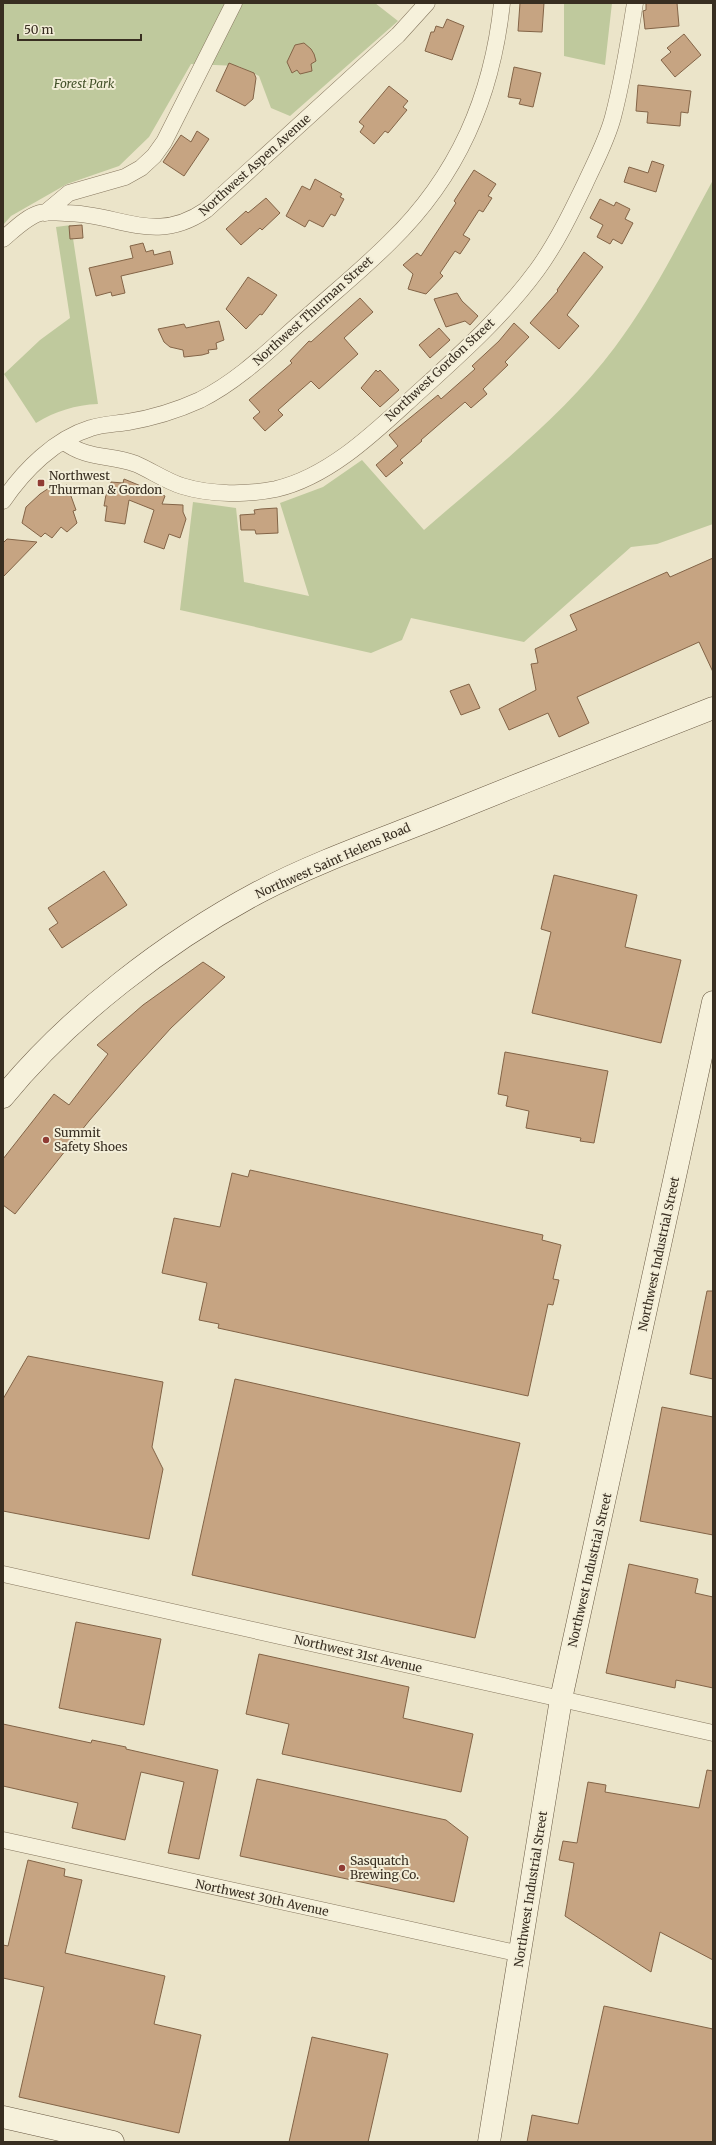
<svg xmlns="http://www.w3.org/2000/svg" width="716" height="2145" font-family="Merriweather,serif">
  <rect width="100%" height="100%" fill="#ebe4c9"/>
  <!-- green -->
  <path fill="#bfc99d" d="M 3,3 L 375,3 L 398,21 L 290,116 L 271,108 L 259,76 L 238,66 L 191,64 L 149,137 L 119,166 L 67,184 L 11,216 L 3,225 Z
    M 564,3 L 612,3 L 605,65 L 564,56 Z
    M 713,180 L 713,524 L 657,544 L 631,547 L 524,642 L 411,618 L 402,640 L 371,653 L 180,610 L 193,502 L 236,508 L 244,582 L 309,596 L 280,503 L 323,487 L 362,460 L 424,530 C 490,472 562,418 615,347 C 654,295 682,237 713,180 Z
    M 71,225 L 98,404 C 75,405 56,411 36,423 L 4,374 L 40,340 L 70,318 L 56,227 Z"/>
  <!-- building -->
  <path fill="#c6a482" stroke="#836447" d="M 520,3 L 544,3 L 542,32 L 518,31 Z
    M 646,3 L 677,3 L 679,26 L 645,29 L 643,11 L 646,10 Z
    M 447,19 L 464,26 L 452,60 L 425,51 L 431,32 L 434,32 L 436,26 L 443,28 Z
    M 684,34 L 701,55 L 675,77 L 661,60 L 671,52 L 667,48 Z
    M 304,43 L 311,49 L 314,54 L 316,61 L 311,64 L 312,71 L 300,74 L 297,70 L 292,73 L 287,62 L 295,45 Z
    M 229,63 L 254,73 L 256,78 L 253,99 L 245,106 L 216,91 Z
    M 514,67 L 541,73 L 533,107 L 519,104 L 521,99 L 508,97 Z
    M 638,85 L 691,91 L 688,113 L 681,112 L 680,126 L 647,123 L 648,112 L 636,111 Z
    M 389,86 L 408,101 L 403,107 L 407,110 L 388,133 L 385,131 L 374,144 L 360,132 L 364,126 L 359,122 Z
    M 197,131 L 209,139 L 184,176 L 163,162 L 181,135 L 191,142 Z
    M 652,161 L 664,165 L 656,192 L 624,182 L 629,167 L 648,173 Z
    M 474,170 L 496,184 L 488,196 L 492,198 L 483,212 L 479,210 L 463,235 L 470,239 L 460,254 L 455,251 L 440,273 L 443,276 L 426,294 L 408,289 L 413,274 L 403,265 L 417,253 L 421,256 L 456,203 L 454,201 Z
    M 315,179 L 342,194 L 340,197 L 344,199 L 335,216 L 331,214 L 323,227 L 309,220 L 305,227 L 286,216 L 302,186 L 310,190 Z
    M 266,198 L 280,213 L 262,230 L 260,228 L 241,245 L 226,229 L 246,211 L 248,213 Z
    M 600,199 L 614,206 L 616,202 L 630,209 L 625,219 L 633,223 L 622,244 L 613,239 L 610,244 L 597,237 L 603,225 L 590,218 Z
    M 82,225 L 83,238 L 70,239 L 69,226 Z
    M 143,243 L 146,252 L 153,250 L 154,255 L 170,251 L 173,264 L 121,276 L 125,293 L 112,296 L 111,292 L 96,296 L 89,268 L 133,258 L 130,246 Z
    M 584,252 L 603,267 L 567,315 L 579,326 L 559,349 L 530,323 L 558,291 L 557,290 Z
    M 248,277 L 277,295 L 262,315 L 260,314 L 246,329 L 226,309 Z
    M 457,293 L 462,301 L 478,316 L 470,325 L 465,321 L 446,327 L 434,299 Z
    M 360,298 L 373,312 L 344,338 L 358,354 L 319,389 L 311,381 L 278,410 L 283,415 L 265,431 L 253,418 L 260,412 L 249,400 L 292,363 L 290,361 L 309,341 L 311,342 Z
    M 219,321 L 224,340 L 216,343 L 217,349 L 208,350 L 209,353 L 202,355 L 184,357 L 183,350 L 170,347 L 164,342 L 158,329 L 184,324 L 186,328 Z
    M 514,323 L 529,337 L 505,362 L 508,365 L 483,389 L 487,394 L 471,408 L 465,402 L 421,440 L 422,441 L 400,460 L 403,463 L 386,477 L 376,465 L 398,446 L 389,435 L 438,395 L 441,399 L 475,369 L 472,366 L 499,341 Z
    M 439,328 L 450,340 L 430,358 L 419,345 Z
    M 376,370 L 378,372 L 380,370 L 399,390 L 380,407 L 361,388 Z
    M 124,479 L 165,496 L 162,504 L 183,505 L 183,512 L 186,519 L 180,538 L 169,534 L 164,549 L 144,542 L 154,510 L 129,500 L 125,524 L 105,521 L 107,506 L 104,506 L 107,489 L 110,490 L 111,482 L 123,483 Z
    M 55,484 L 58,489 L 67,485 L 76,510 L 73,511 L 77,523 L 67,532 L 61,527 L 52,538 L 45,533 L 41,537 L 22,523 L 26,507 L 40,494 Z
    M 277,508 L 278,533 L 256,534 L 255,530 L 241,530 L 240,515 L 255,514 L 254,510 L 261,509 Z
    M 7,539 L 37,542 L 3,577 L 3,543 Z
    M 713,558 L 713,672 L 699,642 L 577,697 L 589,723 L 559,737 L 548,713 L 509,730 L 499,709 L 536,690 L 531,664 L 538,663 L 535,649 L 577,630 L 570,615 L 667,572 L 670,577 Z
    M 469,684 L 480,708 L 461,715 L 450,691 Z
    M 104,871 L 127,905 L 62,948 L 49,929 L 58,923 L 48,908 Z
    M 554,875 L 637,895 L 625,947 L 681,960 L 661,1043 L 532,1013 L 551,932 L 541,929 Z
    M 203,962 L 225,977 L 171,1028 L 133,1070 L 89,1121 L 15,1214 L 3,1205 L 3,1159 L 54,1094 L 69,1105 L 108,1054 L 97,1045 L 143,1005 Z
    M 505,1052 L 608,1071 L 594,1143 L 580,1141 L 581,1138 L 526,1128 L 529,1111 L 506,1106 L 508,1096 L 498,1094 Z
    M 250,1170 L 543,1235 L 542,1240 L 561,1245 L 553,1279 L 559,1280 L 553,1305 L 548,1304 L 528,1396 L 218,1328 L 219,1324 L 199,1320 L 207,1283 L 162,1273 L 174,1218 L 220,1227 L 232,1173 L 248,1177 Z
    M 707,1291 L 713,1291 L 713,1379 L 690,1374 Z
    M 28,1356 L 163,1382 L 152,1447 L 163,1469 L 149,1539 L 3,1511 L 3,1399 Z
    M 235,1379 L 520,1443 L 475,1638 L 192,1575 Z
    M 662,1407 L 713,1417 L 713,1535 L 640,1521 Z
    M 629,1564 L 698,1579 L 695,1593 L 713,1597 L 713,1688 L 676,1680 L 675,1688 L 606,1673 Z
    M 76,1622 L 161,1639 L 144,1725 L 59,1708 Z
    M 259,1654 L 409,1687 L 403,1718 L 473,1734 L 461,1792 L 282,1754 L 289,1724 L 246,1714 Z
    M 3,1724 L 91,1743 L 92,1740 L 126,1747 L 126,1749 L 218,1770 L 199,1859 L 168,1853 L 184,1782 L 141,1772 L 125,1840 L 72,1828 L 78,1803 L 3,1786 Z
    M 707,1770 L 713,1771 L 713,1960 L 660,1932 L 651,1972 L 565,1916 L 574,1863 L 559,1860 L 563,1841 L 577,1843 L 588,1782 L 606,1785 L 605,1792 L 699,1808 Z
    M 257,1779 L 446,1820 L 468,1837 L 454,1902 L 240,1856 Z
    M 28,1860 L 65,1869 L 64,1876 L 82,1880 L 65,1953 L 165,1976 L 154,2024 L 201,2035 L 179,2133 L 19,2097 L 44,1987 L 3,1978 L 3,1945 L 8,1946 Z
    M 604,2006 L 713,2029 L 713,2142 L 527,2142 L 532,2115 L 578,2124 Z
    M 312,2037 L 388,2054 L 368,2142 L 289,2142 Z"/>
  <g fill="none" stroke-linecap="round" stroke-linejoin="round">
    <defs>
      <path id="street" d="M 45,213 L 69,193 L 125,177 L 141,168 L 154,156 L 164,142 L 234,3
        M 3,239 C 14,230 26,217 40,213 C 47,211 57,213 65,213 C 119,213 154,246 206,210 L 398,35 L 427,3
        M 63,441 C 87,460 110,454 136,464 C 152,471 166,481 182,486 C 211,495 247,495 276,489 C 328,477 373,434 411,399 C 455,359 501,319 537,270 C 556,244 571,213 585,184 C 595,162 607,140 613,117 C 623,79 629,41 635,3
        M 3,501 C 24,470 55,439 91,428 C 103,424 116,424 128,422 C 152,418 178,410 200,400 C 242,379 274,345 309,315 C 336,291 364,268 390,242 C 458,176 492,97 502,3
        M 3,1574 L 713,1733
        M 3,1840 L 521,1954"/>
      <path id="secondary" d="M 3,1097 C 69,1016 167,941 259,892 C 318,861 383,839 445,814 C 534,778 623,743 713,708
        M 3,2117 L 113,2142
        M 489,2142 L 561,1699 L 713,1002"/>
    </defs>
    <!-- street casing -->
    <use href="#street" stroke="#86775f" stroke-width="17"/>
    <!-- secondary casing -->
    <use href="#secondary" stroke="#685842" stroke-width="23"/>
    <!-- street -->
    <use href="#street" stroke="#f6f1db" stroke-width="16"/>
    <!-- secondary -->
    <use href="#secondary" stroke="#f6f1db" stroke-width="22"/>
  </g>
  <!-- markers -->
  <g fill="#903c34" stroke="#f3eed8" stroke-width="1.5">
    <rect x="37" y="479" width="8" height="8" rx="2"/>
    <circle cx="46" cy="1140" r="4"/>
    <circle cx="342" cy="1868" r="4"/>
  </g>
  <g text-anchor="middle" stroke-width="4" stroke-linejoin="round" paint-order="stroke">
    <!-- park labels -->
    <g font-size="12" font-style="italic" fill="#44522a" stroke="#f3eed8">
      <text x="84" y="88">Forest Park</text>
    </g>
    <!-- street labels -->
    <g font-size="12" fill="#382e21" stroke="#f3eed8">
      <text transform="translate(255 165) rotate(-42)" y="4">Northwest Aspen Avenue</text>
      <text transform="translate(313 311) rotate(-42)" y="4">Northwest Thurman Street</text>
      <text transform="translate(440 370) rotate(-43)" y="4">Northwest Gordon Street</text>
      <text transform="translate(333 861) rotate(-24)" y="4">Northwest Saint Helens Road</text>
      <text transform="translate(659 1254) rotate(-78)" y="4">Northwest Industrial Street</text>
      <text transform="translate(590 1570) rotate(-77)" y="4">Northwest Industrial Street</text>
      <text transform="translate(358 1654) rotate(13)" y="4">Northwest 31st Avenue</text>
      <text transform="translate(531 1889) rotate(-81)" y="4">Northwest Industrial Street</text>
      <text transform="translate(262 1898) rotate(12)" y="4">Northwest 30th Avenue</text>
    </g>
    <!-- poi labels -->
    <g font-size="12" fill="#382e21" stroke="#f3eed8" text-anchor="start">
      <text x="49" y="480">Northwest<tspan x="49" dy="14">Thurman &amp; Gordon</tspan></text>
      <text x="54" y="1137">Summit<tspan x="54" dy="14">Safety Shoes</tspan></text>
      <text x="350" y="1865">Sasquatch<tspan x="350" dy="14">Brewing Co.</tspan></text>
    </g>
  </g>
  <!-- border -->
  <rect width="716" height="2145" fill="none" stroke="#382e21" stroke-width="8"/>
  <!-- scale -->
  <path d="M18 34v6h123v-6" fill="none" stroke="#382e21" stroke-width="2"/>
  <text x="24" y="34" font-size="12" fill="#382e21" stroke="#f3eed8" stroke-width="3" paint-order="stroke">50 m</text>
</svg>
